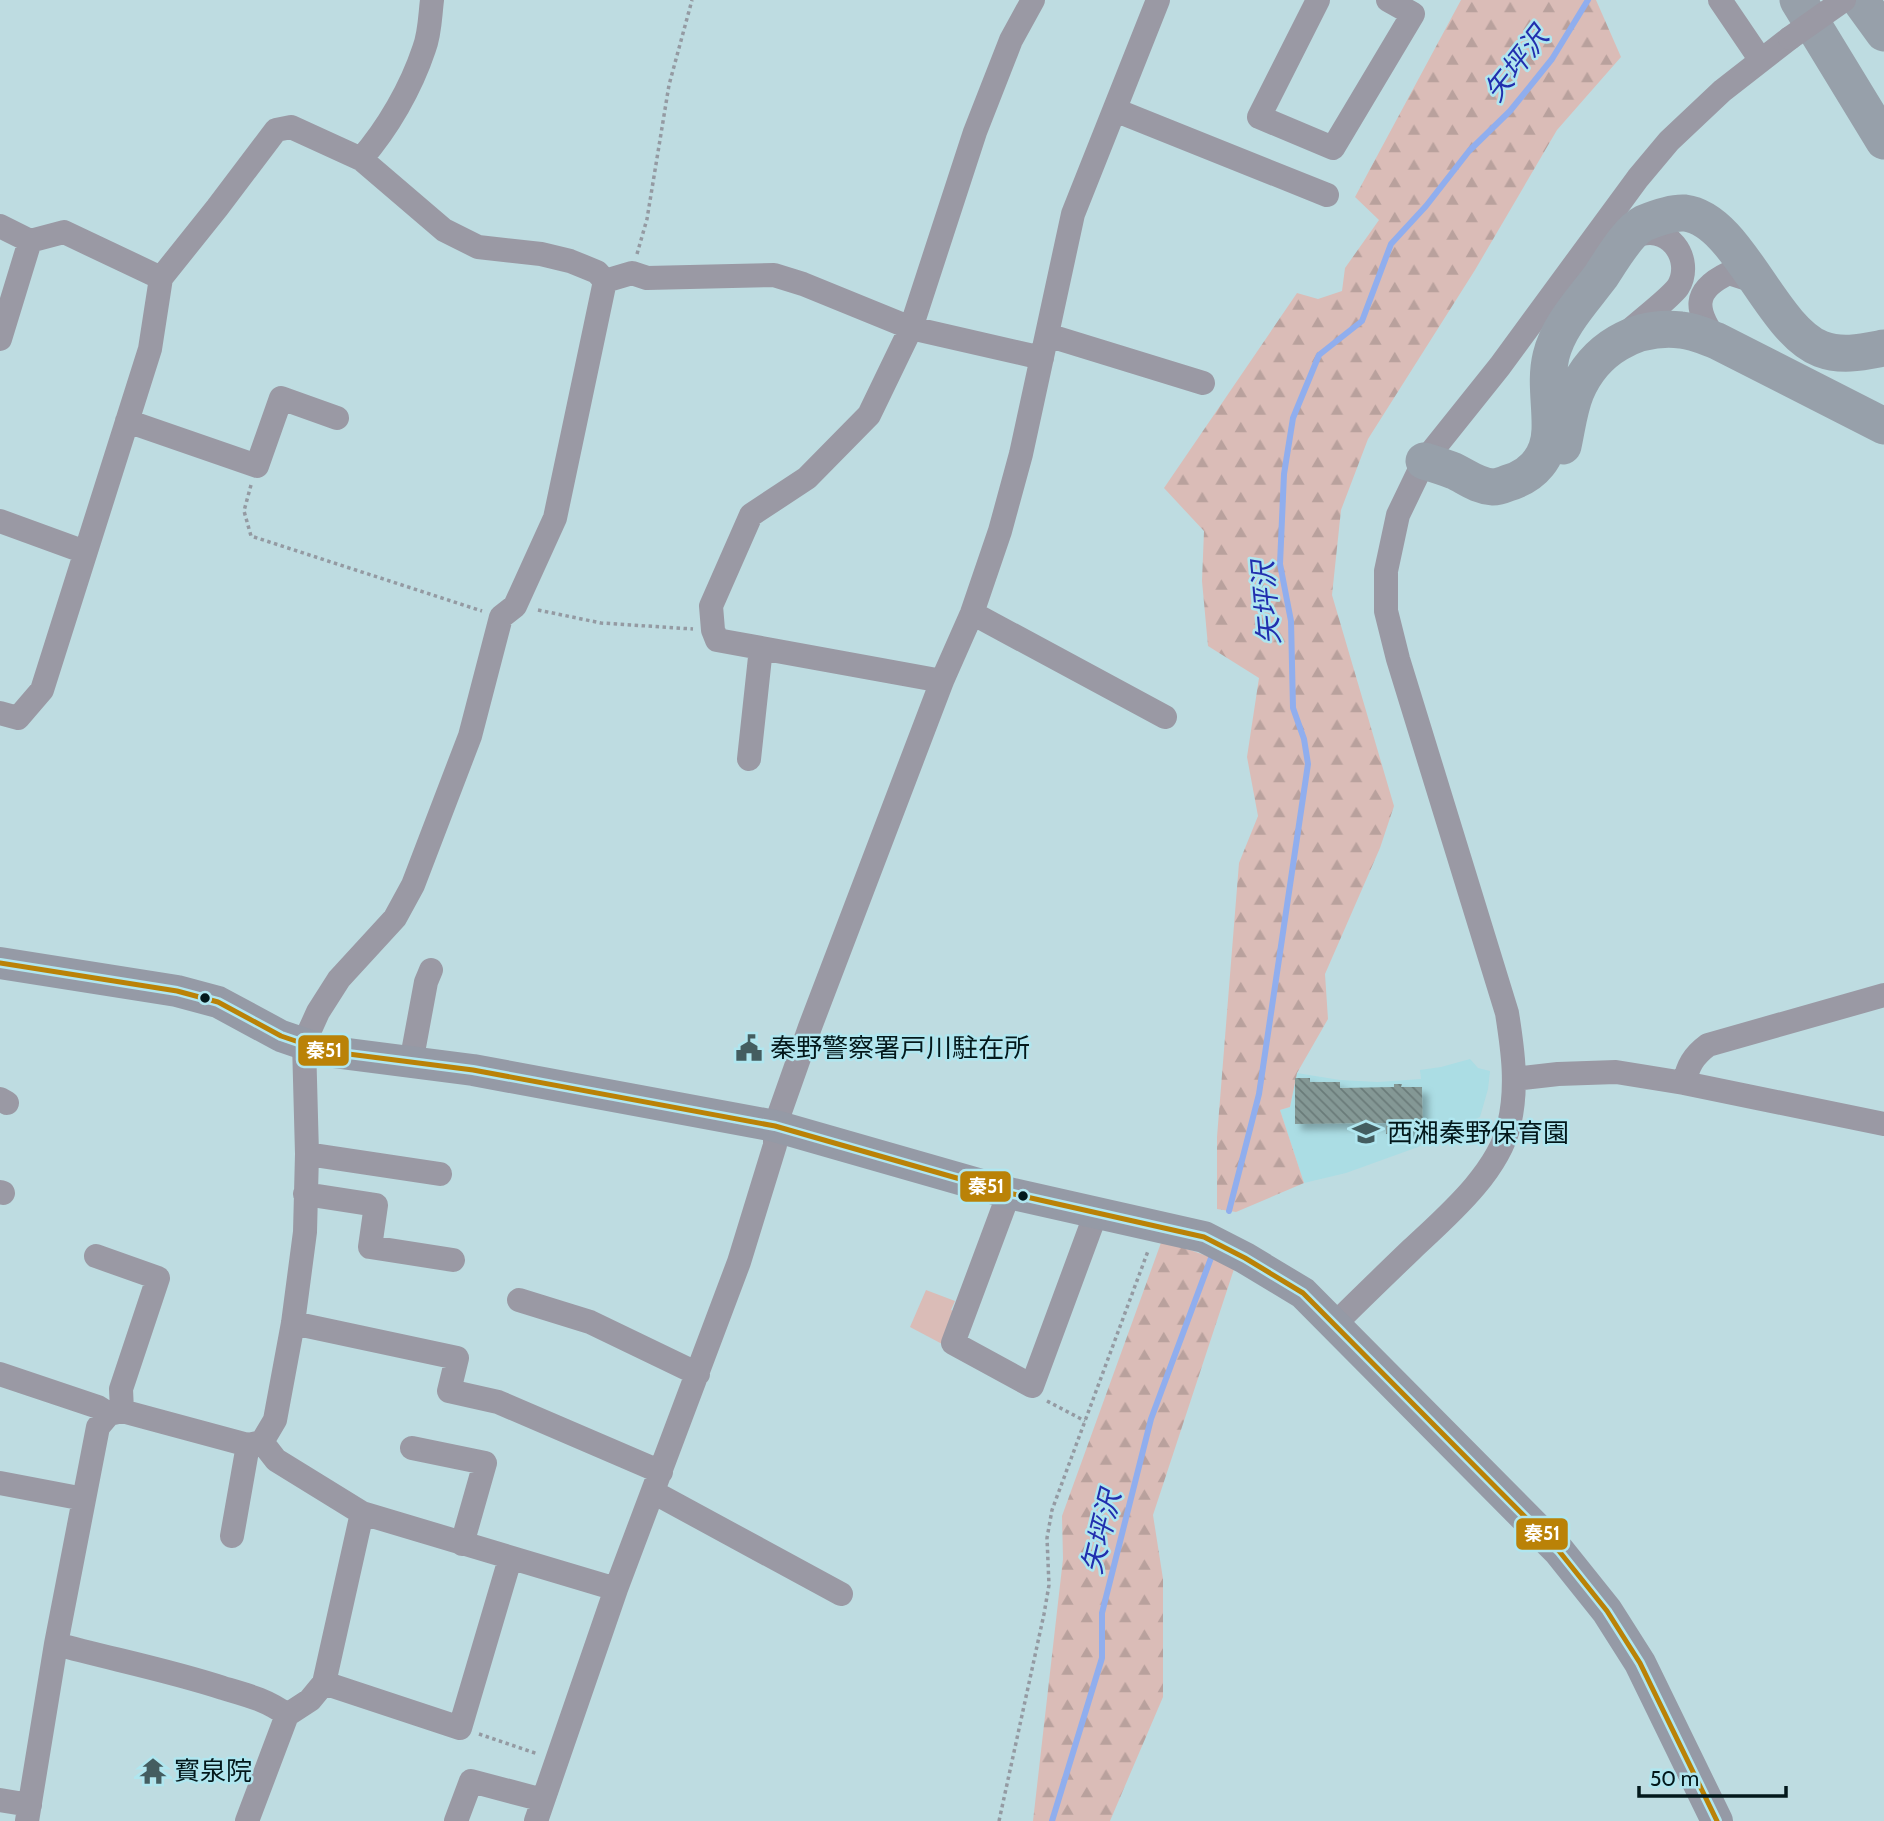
<svg xmlns="http://www.w3.org/2000/svg" width="1884" height="1821" font-family="Cabin,'Noto Sans JP',sans-serif">
  <defs>
    <pattern id="forest-firs" width="22" height="20" patternUnits="userSpaceOnUse" patternTransform="scale(1.75)"><rect width="22" height="20" fill="#dabcb7"/><path d="M5 1l3.5 6h-7zM16 11l3.5 6h-7z" fill="#b9a19d"/></pattern>
    <pattern id="building-back-hatch" width="6" height="6" patternUnits="userSpaceOnUse" patternTransform="scale(1.75)"><rect width="6" height="6" fill="#849895"/><path d="M-1 5l2 2M0 0l6 6M5-1l2 2" fill="none" stroke="#6a7b79"/></pattern>
    <filter id="shadow"><feDropShadow dx="6" dy="6" stdDeviation="3.5" flood-color="#0004"/></filter>
  </defs>
  <rect width="100%" height="100%" fill="#bedce1"/>
  <!-- built -->
  <path fill="#abdde4" d="M 1470,1059 L 1478,1068 L 1490,1071 L 1488,1089 L 1480,1117 L 1418,1147 L 1346,1173 L 1304,1183 L 1280,1110 L 1290,1107 L 1297,1073 L 1340,1080 L 1378,1082 L 1421,1079 L 1420,1070 L 1441,1067 Z"/>
  <!-- green -->
  <path fill="#dabcb7" d="M 926,1290 L 955,1301 L 951,1310 L 956,1312 L 944,1345 L 910,1327 Z"/>
  <!-- forest -->
  <path fill="url(#forest-firs)" d="M 1461,0 L 1596,0 L 1621,57 L 1557,130 L 1475,270 L 1368,439 L 1341,510 L 1332,595 L 1394,806 L 1380,848 L 1325,974 L 1328,1019 L 1297,1073 L 1290,1107 L 1280,1110 L 1304,1183 L 1236,1212 L 1217,1209 L 1217,1137 L 1239,863 L 1258,816 L 1247,757 L 1259,678 L 1208,646 L 1202,581 L 1204,531 L 1164,488 L 1297,293 L 1318,299 L 1342,291 L 1345,268 L 1379,220 L 1355,197 Z
    M 1162,1240 L 1235,1266 L 1153,1515 L 1163,1579 L 1163,1697 L 1110,1821 L 1033,1821 L 1063,1559 L 1062,1516 Z"/>
  <g fill="none" stroke-linecap="round" stroke-linejoin="round">
    <!-- stream -->
    <path stroke="#90aeee" stroke-width="6" d="M 1229,1211 L 1259,1094 L 1308,764 L 1304,739 L 1293,708 L 1291,621 L 1280,564 L 1284,474 L 1293,418 L 1319,355 L 1362,321 L 1391,244 L 1426,206 L 1469,151 L 1510,111 L 1552,59 L 1588,0
      M 1052,1821 L 1102,1658 L 1102,1613 L 1151,1419 L 1211,1258"/>
  </g>
  <!-- building -->
  <path fill="url(#building-back-hatch)" filter="url(#shadow)" d="M 1295,1078 L 1310,1078 L 1310,1082 L 1340,1082 L 1340,1088 L 1394,1087 L 1394,1084 L 1402,1084 L 1401,1087 L 1422,1087 L 1423,1131 L 1386,1134 L 1386,1123 L 1295,1124 Z"/>
  <g fill="none" stroke-linecap="round" stroke-linejoin="round">
    <!-- path -->
    <path stroke="#949aa2" stroke-width="3.5" stroke-dasharray="3.5 3.5" stroke-linecap="butt" d="M 637,254 L 647,219 L 669,85 L 692,0
      M 251,485 L 244,511 L 251,536 L 482,611
      M 538,610 L 601,623 L 693,629
      M 1047,1401 L 1085,1421
      M 479,1734 L 538,1754
      M 999,1821 L 1044,1614 L 1049,1585 L 1047,1538 L 1052,1510 L 1148,1251"/>
    <!-- minor -->
    <path stroke="#9a99a4" stroke-width="24" d="M 1318,0 L 1259,117 L 1333,148 L 1413,14 L 1388,0
      M 1720,0 L 1760,59
      M 1115,110 L 1327,195
      M 361,159 C 388,128 411,88 424,49 C 430,34 430,16 432,0
      M 0,226 L 30,241 L 64,232 L 161,278
      M 605,281 L 632,273 L 647,278 L 774,275 L 803,284 L 911,328 L 1042,358
      M 1625,334 C 1637,324 1671,297 1678,287 C 1695,259 1667,219 1632,238
      M 1047,335 L 1203,383
      M 0,339 L 30,241
      M 1717,341 C 1695,311 1691,291 1729,273 L 1760,283
      M 127,421 L 257,466 L 281,398 L 337,418
      M 0,521 L 85,552
      M 972,613 L 1165,717
      M 942,681 L 717,640 L 713,630 L 711,606 L 751,515 L 807,478 L 869,415 L 911,328 L 975,132 L 1011,40 L 1033,0
      M 0,713 L 18,718 L 42,690 L 150,349 L 161,278 L 217,208 L 276,130 L 291,127 L 361,159 L 444,230 L 478,247 L 541,254 L 570,261 L 597,272 L 605,281
      M 749,759 L 761,648
      M 411,1063 L 426,982 L 431,970
      M 1514,1079 L 1558,1074 L 1616,1072 L 1684,1083 L 1884,1124
      M 1684,1083 C 1688,1066 1693,1056 1708,1045 L 1884,995
      M 0,1099 L 7,1103
      M 307,1154 L 440,1174
      M 0,1192 L 3,1193
      M 1009,1193 L 953,1343 L 1032,1386 L 1096,1213
      M 305,1194 L 376,1205 L 370,1247 L 453,1260
      M 96,1256 L 158,1278 L 121,1389 L 122,1411
      M 519,1300 L 590,1322 L 698,1374
      M 293,1323 L 457,1358 L 449,1391 L 498,1402 L 661,1472
      M 1335,1324 C 1360,1299 1386,1274 1412,1249 C 1446,1217 1498,1173 1509,1125 C 1518,1087 1513,1051 1507,1013 L 1398,659 L 1386,611 L 1386,571 L 1398,515 L 1424,461 L 1500,366 L 1638,178 L 1669,141 L 1722,91 L 1790,38
      M 0,1374 L 98,1407 L 109,1414
      M 262,1442 L 276,1460 L 362,1513 L 616,1589
      M 412,1448 L 485,1463 L 462,1544
      M 0,1483 L 84,1499
      M 653,1492 L 841,1594
      M 232,1536 L 248,1445
      M 56,1644 C 111,1659 168,1670 223,1688 C 247,1695 267,1700 287,1715
      M 324,1683 L 460,1728 L 510,1559
      M 0,1800 L 30,1805
      M 27,1821 L 56,1644 L 98,1427 L 109,1414 L 122,1411 L 248,1445 L 262,1442 L 275,1420 L 293,1323 L 305,1232 L 307,1154 L 304,1043 L 318,1012 L 339,979 L 395,918 L 413,885 L 470,736 L 501,617 L 515,606 L 555,518 L 605,281
      M 247,1821 L 287,1715 L 310,1700 L 324,1683 L 362,1513
      M 456,1821 L 471,1781 L 543,1800
      M 536,1821 L 616,1589 L 739,1262 L 775,1145 L 775,1126 L 810,1027 L 942,681 L 972,613 L 1000,531 L 1021,454 L 1073,214 L 1158,0"/>
    <!-- major -->
    <path stroke="#959aa6" stroke-width="32" d="M 0,963 L 177,991 L 218,1002 L 281,1036 L 325,1051 L 473,1070 L 775,1126 L 1009,1193 L 1204,1237 L 1245,1258 L 1303,1293 L 1559,1551 L 1607,1611 L 1640,1663 L 1717,1821"/>
    <!-- highway -->
    <path stroke="#97a0aa" stroke-width="37" d="M 1798,0 L 1884,141
      M 1860,0 L 1884,33
      M 1563,446 C 1567,428 1569,409 1576,392 C 1594,349 1635,325 1681,330 C 1694,331 1706,337 1717,341 L 1884,426
      M 1424,461 C 1434,464 1444,467 1454,471 C 1467,477 1477,486 1493,487 C 1498,487 1503,485 1508,483 C 1534,475 1549,457 1550,430 C 1551,405 1545,381 1551,356 C 1558,326 1583,300 1601,276 C 1611,261 1628,231 1644,223 C 1656,218 1672,212 1685,213 C 1739,220 1770,329 1821,349 C 1842,357 1863,352 1884,348"/>
    <!-- minor-bridge -->
    <path stroke="#9a99a4" stroke-width="24" d="M 1790,38 L 1844,0"/>
    <defs>
      <path id="bus-1" d="M 0,963 L 177,991 L 218,1002 L 281,1036 L 325,1051 L 473,1070 L 775,1126 L 1009,1193 L 1204,1237 L 1245,1258 L 1303,1293 L 1559,1551 L 1607,1611 L 1640,1663 L 1717,1821"/>
    </defs>
    <!-- bus-1 casing -->
    <use href="#bus-1" stroke="#b0e6ef" stroke-width="10"/>
    <!-- bus-1 -->
    <use href="#bus-1" stroke="#ba8207" stroke-width="5"/>
  </g>
  <!-- icons -->
  <defs>
    <symbol id="civic-bare" viewBox="-9 -9 18 18"><path d="M-.6-6.5H3V-4.5H.6V-3L4-1V1h2V6H-6V1h2V-1L-.6-3ZM-1.2 2.5V6h2.4V2.5Z" fill="#445d60" stroke="#b0e6ef" stroke-width="2.5" paint-order="stroke"/></symbol>
    <symbol id="school-bare" viewBox="-9 -9 18 18"><path d="M0-5L7-2L0 1L-7-2ZM-4 1L0 2.5L4 1V4Q0 6-4 4Z" fill="#445d60" stroke="#b0e6ef" stroke-width="2.5" paint-order="stroke"/></symbol>
    <symbol id="temple-bare" viewBox="-9 -9 18 18"><path d="M0-6L5-2H3V0L6.5 2.5H4V6H1.5V3h-3V6H-4V2.5H-6.5L-3 0V-2H-5Z" fill="#445d60" stroke="#b0e6ef" stroke-width="2.5" paint-order="stroke"/></symbol>
  </defs>
  <g fill-rule="evenodd">
    <use href="#civic-bare" x="730" y="1029" width="38" height="38"/>
    <use href="#school-bare" x="1347" y="1114" width="38" height="38"/>
    <use href="#temple-bare" x="134" y="1752" width="38" height="38"/>
  </g>
  <!-- markers -->
  <g fill="#03181b" stroke="#b0e6ef" stroke-width="2.5">
    <circle cx="205" cy="998" r="6"/>
    <circle cx="1023" cy="1196" r="6"/>
  </g>
  <g text-anchor="middle" stroke-width="5" stroke-linejoin="round" paint-order="stroke">
    <!-- poi labels -->
    <g font-size="26" fill="#03181b" stroke="#b0e6ef" text-anchor="start">
      <text x="770" y="1057">秦野警察署戸川駐在所</text>
      <text x="1387" y="1142">西湘秦野保育園</text>
      <text x="174" y="1780">寳泉院</text>
    </g>
    <!-- water labels -->
    <g font-size="28" font-style="italic" fill="#212fae" stroke="#b0e6ef">
      <text transform="translate(1516 64) rotate(-52)" y="10">矢坪沢</text>
      <text transform="translate(1266 603) rotate(-95)" y="10">矢坪沢</text>
      <text transform="translate(1101 1532) rotate(-76)" y="10">矢坪沢</text>
    </g>
  </g>
  <g stroke="#b0e6ef" stroke-width="2.5">
    <rect x="297" y="1034" width="53" height="33" rx="7" fill="#ba8207"/>
    <rect x="959" y="1170" width="53" height="33" rx="7" fill="#ba8207"/>
    <rect x="1515" y="1517" width="54" height="34" rx="7" fill="#ba8207"/>
  </g>
  <g font-size="19" text-anchor="middle" font-weight="bold" fill="#fff">
    <text x="324" y="1057">秦51</text>
    <text x="986" y="1193">秦51</text>
    <text x="1542" y="1540">秦51</text>
  </g>
  <!-- scale -->
  <path d="M1639 1786v10h147v-10" fill="none" stroke="#03181b" stroke-width="3.5"/>
  <text x="1650" y="1786" font-size="21" fill="#03181b" stroke="#b0e6ef" stroke-width="5" paint-order="stroke">50 m</text>
</svg>
